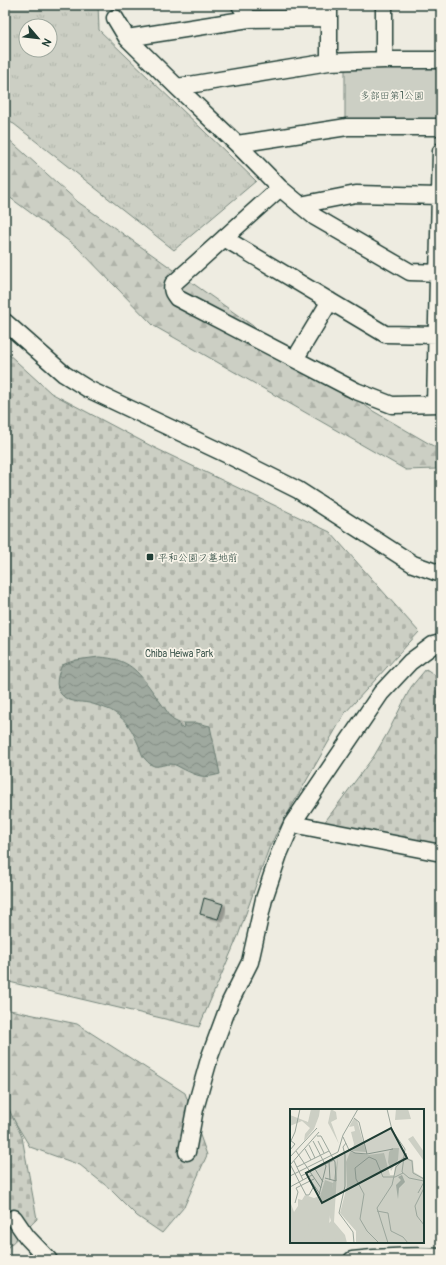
<svg xmlns="http://www.w3.org/2000/svg" width="446" height="1265" font-family="Pangolin,'Klee One',sans-serif">
  <defs>
    <pattern id="grass-tufts" width="24" height="20" patternUnits="userSpaceOnUse"><rect width="24" height="20" fill="#cccfc4"/><path d="M3 7l-1-3M5 7V3M7 7l1-3M15 17l-1-3M17 17v-4M19 17l1-3" fill="none" stroke="#afb3a9"/></pattern>
    <pattern id="forest-firs" width="22" height="20" patternUnits="userSpaceOnUse"><rect width="22" height="20" fill="#cccfc4"/><path d="M5 1l3.5 6h-7zM16 11l3.5 6h-7z" fill="#afb3a9"/></pattern>
    <pattern id="cemetery-stones" width="16" height="16" patternUnits="userSpaceOnUse"><rect width="16" height="16" fill="#cccfc4"/><path d="M2 7V4a2 2 0 0 1 4 0v3zM10 15v-3a2 2 0 0 1 4 0v3z" fill="#afb3a9"/></pattern>
    <pattern id="water-waves" width="16" height="10" patternUnits="userSpaceOnUse"><rect width="16" height="10" fill="#9fa99f"/><path d="M0 5q4-4 8 0t8 0" fill="none" stroke="#818b82"/></pattern>
    <filter id="shadow"><feDropShadow dx="4.5" dy="2.5" stdDeviation="1" flood-color="#0004"/></filter>
  </defs>
  <rect width="100%" height="100%" fill="#eeece1"/>
  <filter id="ink" filterUnits="userSpaceOnUse"><feTurbulence type="fractalNoise" baseFrequency=".025" numOctaves="2"/><feDisplacementMap in="SourceGraphic" scale="8" xChannelSelector="R" yChannelSelector="G"/><feConvolveMatrix kernelMatrix="1 2 1 2 8 2 1 2 1" color-interpolation-filters="sRGB"/></filter>
  <g filter="url(#ink)">
    <!-- grass -->
    <path fill="url(#grass-tufts)" stroke="#76867c" fill-rule="evenodd" d="M 5,5 L 98,5 L 99,30 L 256,181 L 174,250 L 14,124 L 5,120 ZM 26,26 L 50,26 L 50,50 L 26,50 Z"/>
    <!-- forest -->
    <path fill="url(#forest-firs)" stroke="#76867c" d="M 5,136 L 78,202 L 373,411 L 435,447 L 436,469 L 406,470 L 154,326 L 77,247 L 5,194 Z
      M 5,1009 L 77,1024 L 185,1093 L 207,1155 L 184,1207 L 162,1233 L 137,1216 L 109,1188 L 80,1165 L 30,1147 L 12,1117 L 5,1102 Z"/>
    <!-- cemetery -->
    <path fill="url(#cemetery-stones)" stroke="#76867c" d="M 5,351 L 51,393 L 153,447 L 330,532 L 419,632 L 345,713 L 280,827 L 269,848 L 238,936 L 199,1027 L 5,981 Z
      M 426,669 L 441,679 L 441,850 L 324,823 L 374,756 L 388,732 L 411,687 Z
      M 5,1101 L 22,1137 L 37,1219 L 5,1250 Z"/>
    <!-- green -->
    <path fill="#cccfc4" stroke="#76867c" d="M 345,66 L 435,66 L 440,70 L 437,120 L 345,124 Z"/>
    <!-- water -->
    <path fill="url(#water-waves)" stroke="#6c7e74" d="M 99,657 C 129,659 137,670 153,692 C 160,702 167,711 173,720 L 179,723 L 180,728 L 184,727 L 183,723 L 197,723 L 210,726 L 220,774 C 203,779 198,776 183,769 C 179,767 175,764 171,764 C 161,764 155,771 146,760 C 142,757 141,751 139,746 C 132,730 128,721 112,711 C 109,709 93,704 89,703 C 79,701 68,703 61,694 C 54,686 58,674 62,665 L 76,660 Z"/>
    <!-- building -->
    <path fill="#b5bbb0" stroke="#1f3d34" filter="url(#shadow)" d="M 204,898 L 223,904 L 218,919 L 200,914 Z"/>
    <g fill="none" stroke-linecap="round" stroke-linejoin="round">
      <defs>
        <path id="minor" d="M 240,5 L 249,19
          M 329,5 L 329,62
          M 115,18 L 127,38 L 177,87 L 237,144 L 280,188 L 315,217 L 410,272 L 441,273
          M 127,38 L 249,19 L 329,18
          M 384,60 L 384,5
          M 177,87 L 329,62 L 384,60 L 441,60
          M 237,144 L 347,127 L 441,127
          M 280,188 L 173,284 C 171,290 173,293 177,298 L 356,391 L 392,405 L 441,404
          M 300,205 L 356,194 L 440,196
          M 224,238 L 385,334 L 437,335
          M 5,322 L 64,374 L 88,389 L 232,457 L 298,490 L 413,564 L 441,574
          M 295,359 L 330,301
          M 435,404 L 441,151
          M 292,824 L 441,853
          M 187,1152 L 195,1109 L 210,1056 L 230,1002 L 250,962 L 264,899 L 279,854 L 292,824 L 381,693 L 410,662 L 433,645 L 441,643
          M 14,1218 L 27,1237 L 49,1260
          M 352,1260 C 382,1257 411,1255 441,1257"/>
      </defs>
      <!-- minor casing -->
      <use href="#minor" stroke="#1f3d34" stroke-width="19"/>
      <!-- minor -->
      <use href="#minor" stroke="#f7f3e8" stroke-width="16"/>
    </g>
  </g>
  <!-- markers -->
  <rect fill="#1f3d34" stroke="#f7f3e8" stroke-width="1.5" x="146" y="553" width="8" height="8" rx="2"/>
  <g text-anchor="middle" stroke-width="3.5" stroke-linejoin="round" paint-order="stroke">
    <!-- park labels -->
    <g font-size="10" fill="#425a51" stroke="#f7f3e8">
      <text x="392" y="99">多部田第1公園</text>
      <text x="179" y="657">Chiba Heiwa Park</text>
    </g>
    <!-- poi labels -->
    <g font-size="10" fill="#1f3d34" stroke="#f7f3e8" text-anchor="start">
      <text x="158" y="561">平和公園フ墓地前</text>
    </g>
  </g>
  <!-- overview -->
  <g transform="translate(290 1109)">
    <rect width="134" height="134" fill="#eeece1"/>
    <path d="M 35,71 L 43,74 L 39,116 L 56,134 L 0,134 L 0,92 L 4,103 L 8,97 L 8,90 L 12,91 L 15,86 L 24,89 L 30,87 Z" fill="#cccfc4"/>
    <path d="M 21,0 L 30,0 L 29,7 L 24,20 L 14,32 L 15,25 L 20,19 L 12,12 L 0,17 L 0,6 L 18,13 ZM 41,0 L 46,3 L 47,10 L 41,13 L 49,35 L 38,14 ZM 106,0 L 118,0 L 121,10 L 105,11 ZM 123,27 L 134,43 L 134,52 L 118,30 ZM 102,39 L 109,39 L 108,51 L 101,62 L 98,53 L 99,43 ZM 48,48 L 44,113 L 55,126 L 57,134 L 48,134 L 38,115 L 41,112 L 38,101 ZM 21,112 L 34,123 L 32,134 L 15,134 L 14,127 L 21,126 L 18,115 Z" fill="#cccfc4"/>
    <path d="M 64,9 L 67,11 L 76,43 L 62,42 L 64,35 L 61,23 L 65,22 L 64,17 L 59,18 ZM 60,43 L 78,46 L 94,44 L 100,66 L 104,66 L 105,56 L 113,48 L 123,51 L 124,63 L 134,69 L 134,134 L 66,134 L 66,122 L 50,104 L 57,77 L 56,53 Z" fill="#cccfc4"/>
    <path d="M 112,66 L 115,73 L 109,79 L 108,90 L 106,76 L 111,71 L 108,68 Z" fill="#9fa99f"/>
    <path fill="none" stroke="#9ba69c" stroke-width="1" d="M 97,0 L 102,21 L 115,40 L 112,63 L 119,69 L 134,72M 64,9 L 69,13 L 77,45M 27,27 L 31,27 L 45,53 L 46,72 L 35,69M 53,28 L 59,41 L 65,44 L 77,45 L 103,40M 0,31 L 5,35 L 0,41M 23,32 L 36,57 L 29,86M 28,32 L 34,44M 0,34 L 5,23 L 10,0M 56,34 L 53,38 L 55,46 L 55,77 L 49,104 L 63,123 L 64,134M 19,36 L 25,49M 15,40 L 21,51M 6,42 L 31,79M 116,44 L 117,50 L 122,52 L 123,64 L 134,70M 0,48 L 27,19M 4,52 L 13,71M 39,53 L 40,71M 0,55 L 16,86 L 19,86 L 24,77M 0,56 L 29,23M 7,58 L 39,42M 25,60 L 33,73M 0,67 L 48,43 L 53,26 L 68,0M 11,67 L 44,51M 21,72 L 30,85M 10,77 L 24,70M 0,78 L 22,66M 134,79 L 125,97 L 127,107 L 134,116M 128,84 L 134,73M 5,94 L 8,83 L 6,79 L 10,77M 87,102 L 98,104 L 101,122 L 113,128 L 118,134M 89,134 L 77,122 L 70,110 L 74,85 L 66,70 L 65,59 L 79,48 L 86,51 L 93,68 L 105,68 L 113,64M 98,134 L 87,99 L 102,76 L 106,58 L 114,50"/>
    <path fill="#1f3d34" fill-opacity="0.15" stroke="#1f3d34" stroke-width="2" d="M 101,19 L 117,49 L 32,94 L 16,64 Z"/>
    <rect width="134" height="134" fill="none" stroke="#1f3d34" stroke-width="2"/>
  </g>
  <!-- margin -->
  <rect width="446" height="1265" fill="none" stroke="#f7f3e8" stroke-width="20"/>
  <rect x="10" y="10" width="426" height="1245" fill="none" stroke="#1f3d34" stroke-width="1.5" filter="url(#ink)"/>
  <!-- north arrow -->
  <g transform="translate(38 38) rotate(118)"><circle r="19" fill="#f7f3e8" stroke="#a1aaa0"/>
  <path d="M0-3L7 15L0 10L-7 15Z" fill="#1f3d34"/>
  <text y="-6" font-size="11" font-weight="bold" text-anchor="middle" fill="#1f3d34">N</text>
  </g>
</svg>
